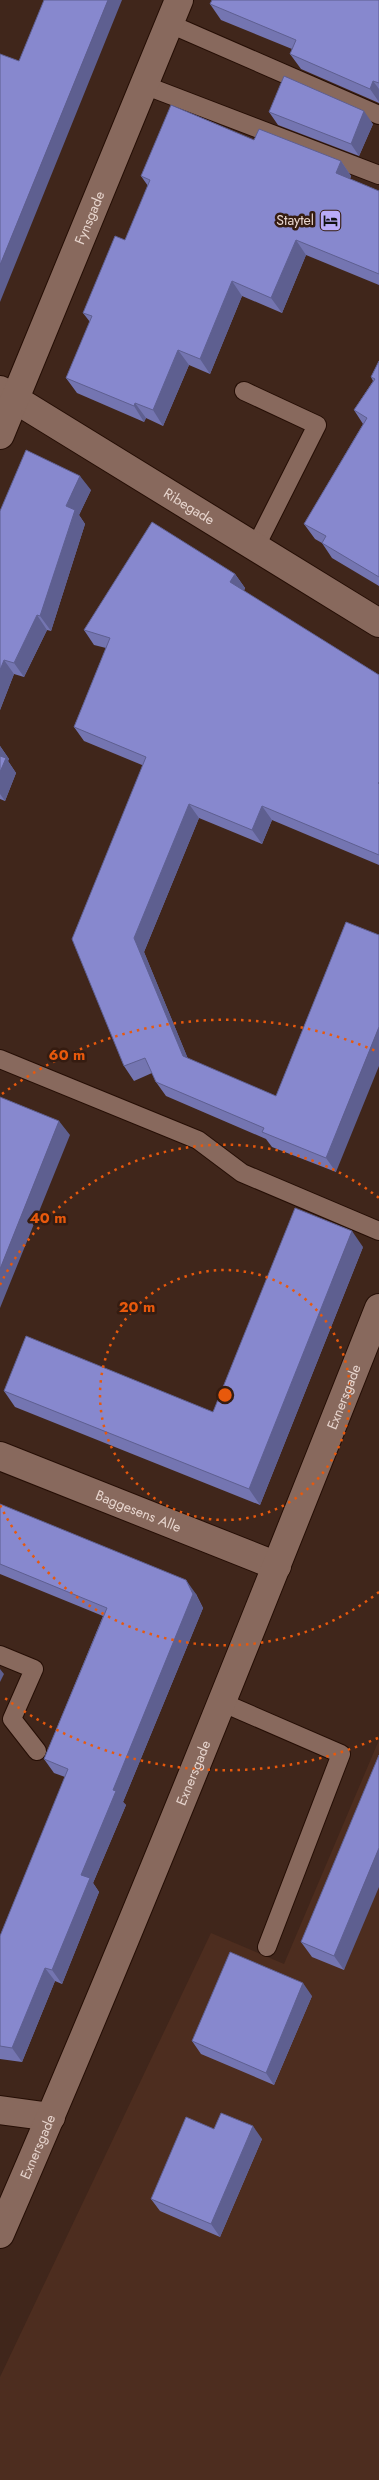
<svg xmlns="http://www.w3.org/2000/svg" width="379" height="2480" font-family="Jost,sans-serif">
  <rect width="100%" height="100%" fill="#40261b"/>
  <!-- built -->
  <path fill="#4d2d1f" d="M 379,1740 L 379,2480 L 0,2480 L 0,2377 L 211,1933 L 284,1964 Z"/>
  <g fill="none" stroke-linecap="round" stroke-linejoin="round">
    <defs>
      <path id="service" d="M 170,24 L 379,115
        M 144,85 L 379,175
        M 244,391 L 317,425 L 255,548
        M 0,1059 L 198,1140 L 242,1173 L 379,1231
        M 0,1655 L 34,1669 L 12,1719 L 37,1751
        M 221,1702 L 341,1754 L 267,1947"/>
      <g id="minor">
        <path id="s1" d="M 0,390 L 379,623"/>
        <path id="s2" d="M 0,435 L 179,0"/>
        <path id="s3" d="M 0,1456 L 277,1566"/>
        <path d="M 0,2110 L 51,2117"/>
        <path id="s4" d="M 0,2234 C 133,1928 256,1618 379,1308"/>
      </g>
    </defs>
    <!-- service casing -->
    <use href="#service" stroke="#250e05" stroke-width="20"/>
    <!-- minor casing -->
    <use href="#minor" stroke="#250e05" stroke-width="30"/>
    <!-- service -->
    <use href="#service" stroke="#88695d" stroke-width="18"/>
    <!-- minor -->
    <use href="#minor" stroke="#88695d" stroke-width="28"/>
  </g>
  <!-- wall -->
  <path fill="#7475b1" d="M 379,0 L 379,103 L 301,69 L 290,54 L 292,49 L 221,20 L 210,4 Z
    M 269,112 L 373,124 L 359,156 L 278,125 Z
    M 254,140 L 341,161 L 351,176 L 350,179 L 379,191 L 379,285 L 306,255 L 282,313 L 242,296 L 210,374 L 189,365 L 163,426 L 146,418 L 144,422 L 77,393 L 66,378 L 90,322 L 83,313 L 125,240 L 148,186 L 141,176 Z
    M 379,361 L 379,586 L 332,558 L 322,543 L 315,539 L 304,524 L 363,424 L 354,410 L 373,381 L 371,377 Z
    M 91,490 L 79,515 L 85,524 L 51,631 L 47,630 L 24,677 L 14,674 L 0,710 L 0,511 Z
    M 235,574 L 245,588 L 244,591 L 379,675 L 379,865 L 272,820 L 262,844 L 199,818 L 144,952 L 188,1059 L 276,1096 L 346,922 L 336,1172 L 272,1147 L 266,1139 L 166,1096 L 156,1082 L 152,1073 L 134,1081 L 124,1066 L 142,765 L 84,741 L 74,727 L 106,648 L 94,645 L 84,630 Z
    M 0,746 L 9,759 L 8,761 L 16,773 L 5,801 L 0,799 Z
    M 363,1247 L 260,1505 L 15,1407 L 4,1391 L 213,1412 Z
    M 0,1504 L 196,1594 L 203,1608 L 123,1802 L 126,1805 L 93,1883 L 99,1892 L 62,1984 L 55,1981 L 22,2062 L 0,2059 L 0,1936 L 65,1777 L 54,1773 L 44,1759 L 103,1616 L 0,1574 Z
    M 379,1755 L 344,1970 L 312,1957 L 301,1942 Z
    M 312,1996 L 274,2085 L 201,2054 L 192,2041 Z
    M 214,2129 L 262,2139 L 220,2237 L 160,2211 L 151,2199 Z"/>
  <!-- shaded-wall -->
  <path fill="#5e5f90" d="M 108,0 L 122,0 L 0,302 L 0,265 Z
    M 373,81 L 379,89 L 379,102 L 370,89 Z
    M 364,111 L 373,124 L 359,156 L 351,144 Z
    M 341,161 L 351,176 L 346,189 L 336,173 Z
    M 296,240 L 306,255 L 282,313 L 271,298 Z
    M 232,281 L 242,296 L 210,374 L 200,359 Z
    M 178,350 L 189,365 L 163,426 L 153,410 Z
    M 135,403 L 146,418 L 144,422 L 134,406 Z
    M 80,476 L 91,490 L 79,515 L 85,524 L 51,631 L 40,616 L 66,506 Z
    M 235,574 L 245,588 L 240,596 L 230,582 Z
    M 37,615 L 47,630 L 24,677 L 14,663 Z
    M 4,660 L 14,674 L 0,710 L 0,670 Z
    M 0,746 L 9,759 L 8,761 L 16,773 L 5,801 L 0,794 Z
    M 189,804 L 199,818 L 144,952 L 193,1071 L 183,1056 L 134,938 Z
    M 262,806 L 272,820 L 262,844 L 252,830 Z
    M 379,1027 L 379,1066 L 336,1172 L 326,1158 Z
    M 59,1121 L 70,1135 L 0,1308 L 0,1269 Z
    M 352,1231 L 363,1247 L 260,1505 L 249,1489 Z
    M 186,1580 L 196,1594 L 203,1608 L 123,1802 L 126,1805 L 93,1883 L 99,1892 L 62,1984 L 52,1970 L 81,1875 L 113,1790 Z
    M 0,1669 L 4,1674 L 0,1682 Z
    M 379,1848 L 379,1887 L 344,1970 L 334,1956 Z
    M 45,1968 L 55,1981 L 22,2062 L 12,2048 Z
    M 303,1983 L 312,1996 L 274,2085 L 266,2073 Z
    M 253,2126 L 262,2139 L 220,2237 L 211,2224 Z"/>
  <!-- building -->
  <path fill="#8788ce" stroke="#5e5f90" d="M 44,0 L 108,0 L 0,265 L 0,54 L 19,61 Z
    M 212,0 L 379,0 L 379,83 L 373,81 L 370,89 L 290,54 L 296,40 L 210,4 Z
    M 284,76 L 364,111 L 351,144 L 269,112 Z
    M 171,105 L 254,140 L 259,129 L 341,161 L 336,173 L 379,191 L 379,274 L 296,240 L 271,298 L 232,281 L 200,359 L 178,350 L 153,410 L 135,403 L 134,406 L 66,378 L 92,316 L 83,313 L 115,236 L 125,240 L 150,180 L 141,176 Z
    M 379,361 L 379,577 L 322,543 L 326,536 L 304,524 L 367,418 L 354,410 L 375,379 L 371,377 Z
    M 26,450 L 80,476 L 66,506 L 75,510 L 40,616 L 37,615 L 14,663 L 4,660 L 0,670 L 0,511 Z
    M 152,522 L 235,574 L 230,582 L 379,675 L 379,782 L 378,783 L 379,784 L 379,855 L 262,806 L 252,830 L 189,804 L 134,938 L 183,1056 L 276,1096 L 346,922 L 379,935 L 379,1027 L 326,1158 L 262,1132 L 264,1128 L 156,1082 L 145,1058 L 124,1066 L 72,939 L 146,757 L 74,727 L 110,638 L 84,630 Z
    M 0,756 L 6,758 L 0,772 Z
    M 0,1097 L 59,1121 L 0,1269 Z
    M 295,1208 L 352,1231 L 249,1489 L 4,1391 L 26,1336 L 213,1412 Z
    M 0,1504 L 186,1580 L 193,1594 L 113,1790 L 116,1791 L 81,1875 L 90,1878 L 52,1970 L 45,1968 L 12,2048 L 0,2046 L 0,1936 L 68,1769 L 44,1759 L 107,1608 L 0,1564 Z
    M 379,1755 L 379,1848 L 334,1956 L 301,1942 Z
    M 230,1952 L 303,1983 L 266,2073 L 192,2041 Z
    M 221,2113 L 253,2126 L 211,2224 L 151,2199 L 186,2117 L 214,2129 Z"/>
  <!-- distance rings -->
  <g fill="none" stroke="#e8590c" stroke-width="2.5" stroke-dasharray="2.5 5">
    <circle cx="225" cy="1395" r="125"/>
    <path d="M379 1592A250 250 0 0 1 0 1505M0 1285A250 250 0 0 1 379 1198"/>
    <path d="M378 1738A375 375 0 0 1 2 1696M2 1094A375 375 0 0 1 378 1052"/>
  </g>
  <!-- icons -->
  <defs>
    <symbol id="hotel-square" viewBox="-11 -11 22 22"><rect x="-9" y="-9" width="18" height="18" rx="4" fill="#b9abf7" stroke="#351c11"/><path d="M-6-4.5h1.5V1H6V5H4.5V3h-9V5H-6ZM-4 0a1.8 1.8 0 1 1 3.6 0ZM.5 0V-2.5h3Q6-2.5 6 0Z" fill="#111"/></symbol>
  </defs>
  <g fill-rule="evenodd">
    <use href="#hotel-square" x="318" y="208" width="25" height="25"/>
  </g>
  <g text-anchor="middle" stroke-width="5" stroke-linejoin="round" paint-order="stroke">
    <!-- street labels -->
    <g font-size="14" fill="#e7d5ce" stroke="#351c11">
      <text dy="5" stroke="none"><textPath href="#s2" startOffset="235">Fynsgade</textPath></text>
      <text dy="5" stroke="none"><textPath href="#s1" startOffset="222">Ribegade</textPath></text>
      <text dy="5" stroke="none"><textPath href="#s4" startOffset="905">Exnersgade</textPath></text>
      <text dy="5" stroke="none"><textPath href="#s3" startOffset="149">Baggesens Alle</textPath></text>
      <text dy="5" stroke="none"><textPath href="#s4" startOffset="500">Exnersgade</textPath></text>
      <text dy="5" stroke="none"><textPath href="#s4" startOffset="95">Exnersgade</textPath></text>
    </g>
    <!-- poi labels -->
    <g font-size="14" fill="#e7d5ce" stroke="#351c11" text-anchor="end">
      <text x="314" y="225">Staytel</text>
    </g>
  </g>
  <circle cx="225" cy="1395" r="8" fill="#e8590c" stroke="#351c11" stroke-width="2.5"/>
  <g font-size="15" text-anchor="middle" font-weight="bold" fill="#e8590c" stroke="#351c11" stroke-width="5" stroke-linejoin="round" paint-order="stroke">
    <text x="67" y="1060">60 m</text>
    <text x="48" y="1223">40 m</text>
    <text x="137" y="1312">20 m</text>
  </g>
</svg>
